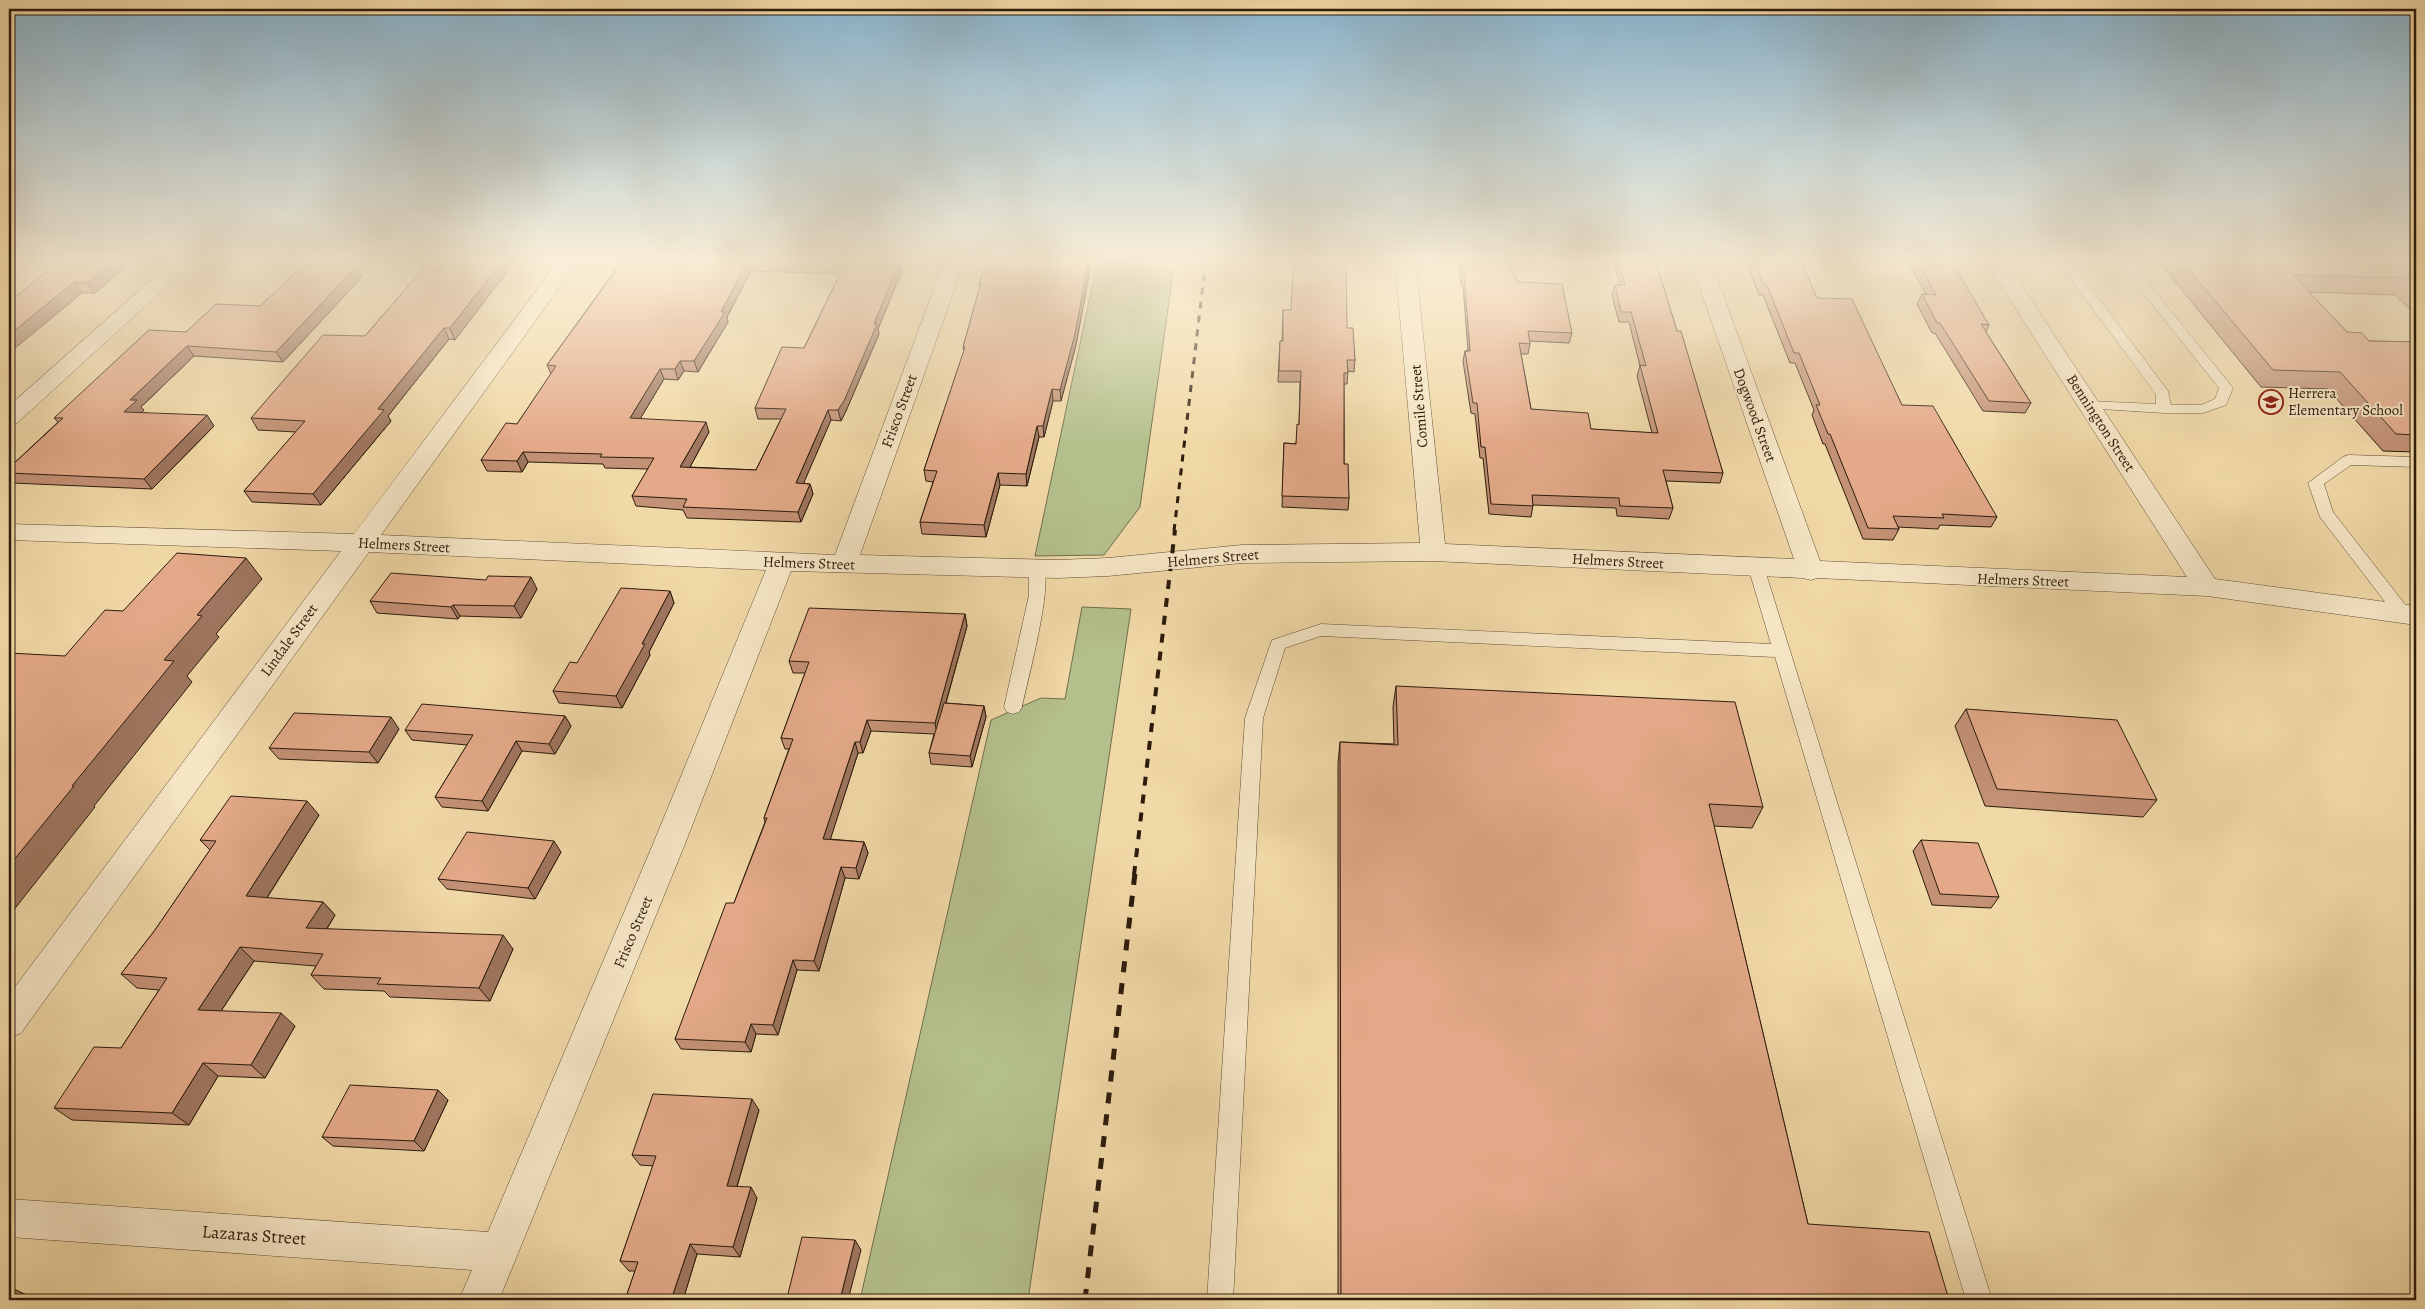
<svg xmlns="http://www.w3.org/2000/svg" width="2425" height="1309" font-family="Alegreya,serif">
  <rect width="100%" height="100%" fill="#f1d9a7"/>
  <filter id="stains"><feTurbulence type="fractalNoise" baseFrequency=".004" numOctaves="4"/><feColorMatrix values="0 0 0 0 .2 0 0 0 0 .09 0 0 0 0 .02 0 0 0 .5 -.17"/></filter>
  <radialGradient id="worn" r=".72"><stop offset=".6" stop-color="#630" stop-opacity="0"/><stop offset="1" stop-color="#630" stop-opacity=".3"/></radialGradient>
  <!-- green -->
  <path fill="#b4c08c" stroke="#706e4c" d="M 1098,259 L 1175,259 L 1140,507 L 1104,555 L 1035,556 Z
    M 1082,607 L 1131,609 L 1028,1300 L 860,1300 L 991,720 L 1041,698 L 1065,699 Z"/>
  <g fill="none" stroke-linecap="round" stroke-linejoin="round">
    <defs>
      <path id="service" d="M 2056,259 L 2069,259 L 2168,391 L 2171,405 L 2201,405 L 2215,399 L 2219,388 L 2116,259 L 2129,259 L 2233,388 L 2226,405 L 2203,413 L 2164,413 L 2084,408 L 2082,405 L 2084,402 L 2089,401 L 2156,404 L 2156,394 Z
        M 2348,455 L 2416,457 L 2416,467 L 2351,465 L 2324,484 L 2333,512 L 2411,612 L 2414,616 L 2411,620 L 2405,622 L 2399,620 L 2320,517 L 2308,483 L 2343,457 Z
        M 1756,561 L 1762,563 L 1764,567 L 1992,1300 L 1966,1300 L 1775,657 L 1321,636 L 1285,648 L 1263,718 L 1233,1300 L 1207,1300 L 1245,718 L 1272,640 L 1321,624 L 1771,644 L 1748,567 L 1750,563 Z
        M 1037,563 L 1043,565 C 1054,583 1027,682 1022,707 L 1019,712 L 1013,714 L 1007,712 L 1004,707 L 1029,595 L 1029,569 L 1031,565 Z"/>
      <path id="minor" d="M 175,259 L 197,259 L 17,423 L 9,425 L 9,406 Z
        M 560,259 L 580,259 L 381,535 L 835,555 L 945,259 L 965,259 L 860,555 L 1058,560 L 1108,558 L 1242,545 L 1420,543 L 1395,259 L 1415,259 L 1445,544 L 1794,559 L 1690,259 L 1710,259 L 1820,561 L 2187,577 L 1984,259 L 2004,259 L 2215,579 L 2416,606 L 2416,625 L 2207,596 L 1817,578 L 1811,580 L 1803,578 L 1433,561 L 1242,563 L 1108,576 L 1058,578 L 791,571 L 685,844 L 499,1300 L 459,1300 L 472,1270 L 9,1237 L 9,1199 L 488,1232 L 653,844 L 766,570 L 369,552 L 21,1033 L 9,1038 L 9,995 L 341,551 L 9,540 L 9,524 L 354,534 Z"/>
    </defs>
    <!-- service casing -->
    <use href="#service" stroke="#5d4a32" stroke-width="1"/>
    <!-- minor casing -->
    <use href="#minor" stroke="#5d4a32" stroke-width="1"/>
    <!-- service -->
    <use href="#service" fill="#f6e6c6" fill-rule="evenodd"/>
    <!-- minor -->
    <use href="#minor" fill="#f6e6c6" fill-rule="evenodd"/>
    <!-- rail-far2 -->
    <path stroke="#2c1b0b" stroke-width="3" stroke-dasharray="7 7" stroke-linecap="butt" d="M 1174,531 L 1206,259"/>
    <!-- rail-far1 -->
    <path stroke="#2c1b0b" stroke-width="4" stroke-dasharray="9 9" stroke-linecap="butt" d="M 1134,875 L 1175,530"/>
    <!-- rail -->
    <path stroke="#2c1b0b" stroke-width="5" stroke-dasharray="11 11" stroke-linecap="butt" d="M 1085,1300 L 1135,873"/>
  </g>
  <!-- wall -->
  <path fill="#c39175" stroke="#2c1b0b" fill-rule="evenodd" d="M 9,259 L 135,259 L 95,293 L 82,293 L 58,263 L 9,262 Z
    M 619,259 L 904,259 L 900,269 L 901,273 L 878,329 L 879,334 L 846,411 L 841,421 L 831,420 L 803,483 L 810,484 L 813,494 L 801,522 L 687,518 L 683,510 L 636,506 L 632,496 L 648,469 L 605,468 L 603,464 L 528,462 L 522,472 L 487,471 L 481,460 L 517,424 L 551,374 L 547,365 L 614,272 L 613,269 ZM 751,271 L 840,274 L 804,348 L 755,408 L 758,419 L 781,419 L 756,470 L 690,467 L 709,432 L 640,419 L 664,379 L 678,380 L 684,371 L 698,372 L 728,322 L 727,317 Z
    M 1458,259 L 1507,259 L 1518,282 L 1572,333 L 1569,343 L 1529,341 L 1530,344 L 1528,354 L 1521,354 L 1531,409 L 1591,429 L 1652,433 L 1637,376 L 1640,366 L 1629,322 L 1619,322 L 1612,295 L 1615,285 L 1620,285 L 1613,259 L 1655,259 L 1677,331 L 1723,473 L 1720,483 L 1666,481 L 1673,508 L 1669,519 L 1617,516 L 1616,508 L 1533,505 L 1531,517 L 1489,514 L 1483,458 L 1480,458 L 1475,414 L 1471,413 L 1463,361 L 1465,351 L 1468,351 L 1463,285 L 1461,285 Z
    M 1745,259 L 1800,259 L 1817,298 L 1902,405 L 1997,517 L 1991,527 L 1940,525 L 1938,529 L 1898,527 L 1899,529 L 1893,540 L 1863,539 L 1825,444 L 1823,444 L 1812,415 L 1814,410 L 1795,363 L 1790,363 L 1763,295 L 1759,295 Z
    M 1906,259 L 1929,259 L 1928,261 L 1989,325 L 1986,332 L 2031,403 L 2025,413 L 1983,411 L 1935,333 L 1932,333 L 1917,304 L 1922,294 L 1926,294 Z
    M 2161,259 L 2416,259 L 2416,315 L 2395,295 L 2309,292 L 2347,332 L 2369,341 L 2416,342 L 2416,452 L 2383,451 L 2328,389 L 2261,387 L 2159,262 Z
    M 356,267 L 362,277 L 283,362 L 194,356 L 141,407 L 144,410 L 142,412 L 214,426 L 152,489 L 12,483 L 9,479 L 9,468 L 58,422 L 54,418 L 186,332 L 260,306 Z
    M 424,268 L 455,340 L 449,339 L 388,416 L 391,421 L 321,505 L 252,502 L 244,491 L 296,432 L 258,430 L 251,418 L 365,336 Z
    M 1090,269 L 1076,345 L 1061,401 L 1053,401 L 1044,437 L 1039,437 L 1027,486 L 1000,485 L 986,537 L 922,534 L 920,522 L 933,482 L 926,481 L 924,470 L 964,351 L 963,347 L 980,287 L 979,283 Z
    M 1283,310 L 1347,328 L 1355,360 L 1354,372 L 1348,371 L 1347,384 L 1344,384 L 1344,464 L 1349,498 L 1348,510 L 1282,507 L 1284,443 L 1296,444 L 1299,425 L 1300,382 L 1278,382 L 1280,341 L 1282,341 Z
    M 537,589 L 521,618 L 460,616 L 458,619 L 377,613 L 370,601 Z
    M 670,591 L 674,603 L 649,652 L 650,655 L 622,708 L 559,703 L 553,691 L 577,663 Z
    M 965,614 L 967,626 L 946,703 L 984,706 L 986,717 L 972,767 L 931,764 L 929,753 L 934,734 L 871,731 L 863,753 L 858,753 L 830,839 L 864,842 L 868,853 L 859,879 L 845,878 L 819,971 L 797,970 L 778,1035 L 756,1034 L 751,1052 L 681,1049 L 675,1039 L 734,903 L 765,822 L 764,818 L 789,749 L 785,749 L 781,738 L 805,673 L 793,673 L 789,661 Z
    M 1396,686 L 1763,807 L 1752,828 L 1714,826 L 1808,1224 L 1949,1300 L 1338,1300 L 1338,763 L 1340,742 L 1394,744 L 1393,707 Z
    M 1966,709 L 2157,800 L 2143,817 L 1985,806 L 1955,726 Z
    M 565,716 L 571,726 L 555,754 L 522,751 L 488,811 L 442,807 L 435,797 L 467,745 L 412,740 L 405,730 Z
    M 399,729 L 378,763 L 279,759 L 269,748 Z
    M 319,815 L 267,898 L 323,902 L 335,915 L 327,929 L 513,949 L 490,1001 L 390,997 L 384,991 L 324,989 L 311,975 L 316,966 L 254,961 L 221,1011 L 295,1026 L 265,1078 L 218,1076 L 189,1125 L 72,1120 L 54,1108 L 121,1048 L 159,990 L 137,988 L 121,974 L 155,930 L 210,850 L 200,840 Z
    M 1921,840 L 1999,897 L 1991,908 L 1932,905 L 1913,851 Z
    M 561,852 L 535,899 L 447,889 L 438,879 Z
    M 438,1090 L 448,1100 L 424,1151 L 333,1146 L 322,1137 Z
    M 759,1110 L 737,1187 L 757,1198 L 740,1257 L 697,1254 L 683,1300 L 625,1300 L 635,1271 L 629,1271 L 620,1261 L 653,1166 L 640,1165 L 632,1155 Z"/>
  <!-- shaded-wall -->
  <path fill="#9f765f" stroke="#2c1b0b" d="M 116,259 L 135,259 L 95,293 L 87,283 Z
    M 504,259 L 517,259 L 455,340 L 450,328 Z
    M 898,259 L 904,259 L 900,269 L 901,273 L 878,329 L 879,334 L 846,411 L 841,421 L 838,410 L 874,324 Z
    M 1089,259 L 1090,269 L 1076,345 L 1061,401 L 1060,390 Z
    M 748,261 L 751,271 L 727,317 L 728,322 L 698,372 L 694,361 Z
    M 356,267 L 362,277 L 283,362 L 276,352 Z
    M 74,282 L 82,293 L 9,353 L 9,335 Z
    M 444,328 L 449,339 L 388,416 L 391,421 L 321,505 L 313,494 L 378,409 Z
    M 187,346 L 194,356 L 141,407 L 144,410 L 132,422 L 124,412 L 130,400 Z
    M 680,361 L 684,371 L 678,380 L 675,369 Z
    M 660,369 L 664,379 L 634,429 L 630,418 Z
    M 1052,389 L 1053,401 L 1044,437 L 1043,426 Z
    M 828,410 L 831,420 L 799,494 L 796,483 Z
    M 207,415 L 214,426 L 152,489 L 144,479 Z
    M 706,422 L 709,432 L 684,478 L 680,467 Z
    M 1037,426 L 1039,437 L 1027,486 L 1026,474 Z
    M 523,452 L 528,462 L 522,472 L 517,461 Z
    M 998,473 L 1000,485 L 986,537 L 984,525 Z
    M 810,484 L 813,494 L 801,522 L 798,512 Z
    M 246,558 L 262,579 L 216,634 L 219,637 L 187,676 L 192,682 L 94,806 L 95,807 L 9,916 L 9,866 L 72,786 L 197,615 Z
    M 531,577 L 537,589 L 521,618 L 514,606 Z
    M 670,591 L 674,603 L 649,652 L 650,655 L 622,708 L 616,696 L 642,644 Z
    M 453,605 L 460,616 L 458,619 L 451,607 Z
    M 965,614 L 967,626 L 937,734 L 935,723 Z
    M 984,706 L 986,717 L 972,767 L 970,756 Z
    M 565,716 L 571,726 L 555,754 L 549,744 Z
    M 391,717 L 399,729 L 378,763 L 369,752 Z
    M 867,720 L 871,731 L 863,753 L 860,742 Z
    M 516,741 L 522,751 L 488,811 L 482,801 Z
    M 855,742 L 858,753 L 827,850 L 823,839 Z
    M 307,801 L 319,815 L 259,910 L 246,896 Z
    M 554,841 L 561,852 L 535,899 L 528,888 Z
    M 864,842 L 868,853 L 859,879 L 856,868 Z
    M 841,867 L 845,878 L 819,971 L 814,961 Z
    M 323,902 L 335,915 L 319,941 L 306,928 Z
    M 503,935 L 513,949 L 490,1001 L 479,988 Z
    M 240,947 L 254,961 L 213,1023 L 198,1010 Z
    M 793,960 L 797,970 L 778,1035 L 773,1025 Z
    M 281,1013 L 295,1026 L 265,1078 L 251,1065 Z
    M 751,1024 L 756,1034 L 751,1052 L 745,1042 Z
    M 203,1063 L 218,1076 L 189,1125 L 172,1113 Z
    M 438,1090 L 448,1100 L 424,1151 L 414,1141 Z
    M 752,1099 L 759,1110 L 734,1196 L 727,1186 Z
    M 751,1187 L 757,1198 L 740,1257 L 733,1247 Z
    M 855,1240 L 861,1250 L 848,1300 L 840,1300 Z
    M 690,1244 L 697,1254 L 683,1300 L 671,1300 Z
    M 10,1287 L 33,1298 L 32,1300 L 9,1300 L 9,1289 Z"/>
  <!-- building -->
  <path fill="#e3a988" stroke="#2c1b0b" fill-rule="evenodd" d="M 63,259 L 116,259 L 87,283 L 74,282 L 9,335 L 9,302 Z
    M 448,259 L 504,259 L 450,328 L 444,328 L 378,409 L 384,410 L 313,494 L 244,491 L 305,421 L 251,418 L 323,335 L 365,336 L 424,268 L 440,268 Z
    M 619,259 L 898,259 L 896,263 L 899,263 L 874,324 L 877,324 L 844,401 L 838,410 L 828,410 L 796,483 L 810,484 L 798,512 L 683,507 L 687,499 L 632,496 L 654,458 L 600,457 L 602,454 L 523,452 L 517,461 L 481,460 L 506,423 L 517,424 L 556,366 L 547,365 L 617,269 L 613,269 ZM 748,261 L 845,264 L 804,348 L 782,347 L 755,408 L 786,409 L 756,470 L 680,467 L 706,422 L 630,418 L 660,369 L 675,369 L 680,361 L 694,361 L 725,312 L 721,312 Z
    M 987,259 L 1089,259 L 1075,334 L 1060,390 L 1052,389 L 1043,426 L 1037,426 L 1026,474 L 998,473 L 984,525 L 920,522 L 937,471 L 924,470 L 965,347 L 963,347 L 981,283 L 979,283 Z
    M 1294,259 L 1346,259 L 1347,328 L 1353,328 L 1355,360 L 1347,360 L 1348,373 L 1344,373 L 1344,464 L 1348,464 L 1349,498 L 1282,496 L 1284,443 L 1296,444 L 1297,424 L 1299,425 L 1301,371 L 1279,371 L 1280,341 L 1283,341 L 1283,310 L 1291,310 Z
    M 1461,259 L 1507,259 L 1518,282 L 1562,284 L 1572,333 L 1528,331 L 1530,344 L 1519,343 L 1531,409 L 1588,413 L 1591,429 L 1658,433 L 1640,365 L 1646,366 L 1631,312 L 1621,312 L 1615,285 L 1625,285 L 1618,259 L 1655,259 L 1677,331 L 1681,331 L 1723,473 L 1663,470 L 1673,508 L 1620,506 L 1619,498 L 1532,495 L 1533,506 L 1491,504 L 1485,447 L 1481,447 L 1477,403 L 1473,403 L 1465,351 L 1470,351 L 1464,275 L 1462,275 Z
    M 1753,259 L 1800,259 L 1817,298 L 1852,299 L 1902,405 L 1933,406 L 1997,517 L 1942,514 L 1944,518 L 1893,516 L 1899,529 L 1868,528 L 1830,434 L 1828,434 L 1816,405 L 1820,405 L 1799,353 L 1794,353 L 1767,285 L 1763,284 Z
    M 1916,259 L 1929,259 L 1928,261 L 1952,262 L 1989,325 L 1981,324 L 2031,403 L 1989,401 L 1940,323 L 1937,323 L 1922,294 L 1936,295 Z
    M 2180,259 L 2416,259 L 2416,287 L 2407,278 L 2293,275 L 2347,332 L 2362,333 L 2369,341 L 2416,342 L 2416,435 L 2396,434 L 2340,372 L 2273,370 Z
    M 304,265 L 356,267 L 276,352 L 187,346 L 130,400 L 137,400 L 124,412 L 207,415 L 144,479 L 9,473 L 9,468 L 63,418 L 54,418 L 149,330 L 186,332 L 216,304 L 260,306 Z
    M 177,553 L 246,558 L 197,615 L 202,616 L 164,660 L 174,661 L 72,786 L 74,786 L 9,866 L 9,653 L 65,656 L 105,610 L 123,611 Z
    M 391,573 L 486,580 L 488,576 L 531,577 L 514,606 L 453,605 L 451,607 L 370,601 Z
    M 621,588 L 670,591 L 642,644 L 645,644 L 616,696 L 553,691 L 570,662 L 577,663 Z
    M 809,608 L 965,614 L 935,723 L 867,720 L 860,742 L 855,742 L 823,839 L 864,842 L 856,868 L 841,867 L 814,961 L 793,960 L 773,1025 L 751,1024 L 745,1042 L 675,1039 L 726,903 L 734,903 L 767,818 L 764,818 L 793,739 L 781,738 L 809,662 L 789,661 Z
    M 1396,686 L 1735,702 L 1763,807 L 1709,804 L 1808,1224 L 1929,1232 L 1949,1300 L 1341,1300 L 1340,742 L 1398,745 Z
    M 944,703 L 984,706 L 970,756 L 929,753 Z
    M 422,704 L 565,716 L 549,744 L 516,741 L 482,801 L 435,797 L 473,735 L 405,730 Z
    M 1966,709 L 2117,720 L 2157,800 L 1997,789 Z
    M 294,713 L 391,717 L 369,752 L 269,748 Z
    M 231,796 L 307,801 L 246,896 L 323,902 L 306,928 L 503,935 L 479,988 L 377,984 L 381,978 L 311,975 L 323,954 L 240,947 L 198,1010 L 281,1013 L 251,1065 L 203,1063 L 172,1113 L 54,1108 L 94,1047 L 121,1048 L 167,978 L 121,974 L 155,930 L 216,841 L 200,840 Z
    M 467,832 L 554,841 L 528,888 L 438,879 Z
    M 1921,840 L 1978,843 L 1999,897 L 1940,894 Z
    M 350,1085 L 438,1090 L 414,1141 L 322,1137 Z
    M 653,1094 L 752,1099 L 727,1186 L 751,1187 L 733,1247 L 690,1244 L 671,1300 L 625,1300 L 638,1262 L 620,1261 L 656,1156 L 632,1155 Z
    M 802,1237 L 855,1240 L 840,1300 L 741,1300 L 742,1296 L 787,1298 Z"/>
  <!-- sky -->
  <linearGradient id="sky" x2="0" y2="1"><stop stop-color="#89b6d1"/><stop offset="0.59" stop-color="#f9eed7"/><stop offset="1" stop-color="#f9eed7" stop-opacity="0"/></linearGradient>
  <rect width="2425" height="442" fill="url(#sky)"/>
  <!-- icons -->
  <defs>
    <symbol id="school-ring" viewBox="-11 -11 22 22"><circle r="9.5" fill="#f6e6c6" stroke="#8f2418" stroke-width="1.5"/><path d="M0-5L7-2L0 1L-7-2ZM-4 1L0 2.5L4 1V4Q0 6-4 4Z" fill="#8f2418"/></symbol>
  </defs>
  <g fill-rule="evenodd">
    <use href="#school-ring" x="2257" y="388" width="28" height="28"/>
  </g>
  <g text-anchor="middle" stroke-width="4" stroke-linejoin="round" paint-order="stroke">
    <!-- poi labels -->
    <g font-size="15" fill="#2c1b0b" stroke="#f6e6c6" text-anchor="start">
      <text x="2288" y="398">Herrera<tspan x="2288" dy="17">Elementary School</tspan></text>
    </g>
    <!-- street labels -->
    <g font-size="15" fill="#2c1b0b" stroke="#f6e6c6">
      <text transform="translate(1419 406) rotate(-95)" y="5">Comile Street</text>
      <text transform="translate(899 411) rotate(-70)" y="5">Frisco Street</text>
      <text transform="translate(1755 415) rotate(70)" y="5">Dogwood Street</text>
      <text transform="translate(2101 423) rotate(57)" y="5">Bennington Street</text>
      <text transform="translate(404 545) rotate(3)" y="5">Helmers Street</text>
      <text transform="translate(1213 558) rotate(-5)" y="5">Helmers Street</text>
      <text transform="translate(1618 561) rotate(3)" y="5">Helmers Street</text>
      <text transform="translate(809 563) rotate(2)" y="5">Helmers Street</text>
      <text transform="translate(2023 580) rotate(2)" y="5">Helmers Street</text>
      <text transform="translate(289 640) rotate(-54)" y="5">Lindale Street</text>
      <text transform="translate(633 932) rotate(-67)" y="5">Frisco Street</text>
    </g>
    <!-- near-street labels -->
    <g font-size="18" fill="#2c1b0b" stroke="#f6e6c6">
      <text transform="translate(254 1235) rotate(4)" y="6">Lazaras Street</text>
    </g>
  </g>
  <!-- margin -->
  <rect width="2425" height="1309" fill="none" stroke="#f1d9a7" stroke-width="30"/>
  <rect x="10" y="10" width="2405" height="1289" fill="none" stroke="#2c1b0b" stroke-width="2.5"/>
  <rect x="15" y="15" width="2395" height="1279" fill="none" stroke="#2c1b0b"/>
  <rect width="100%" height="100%" filter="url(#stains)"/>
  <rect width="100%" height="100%" fill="url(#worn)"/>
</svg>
